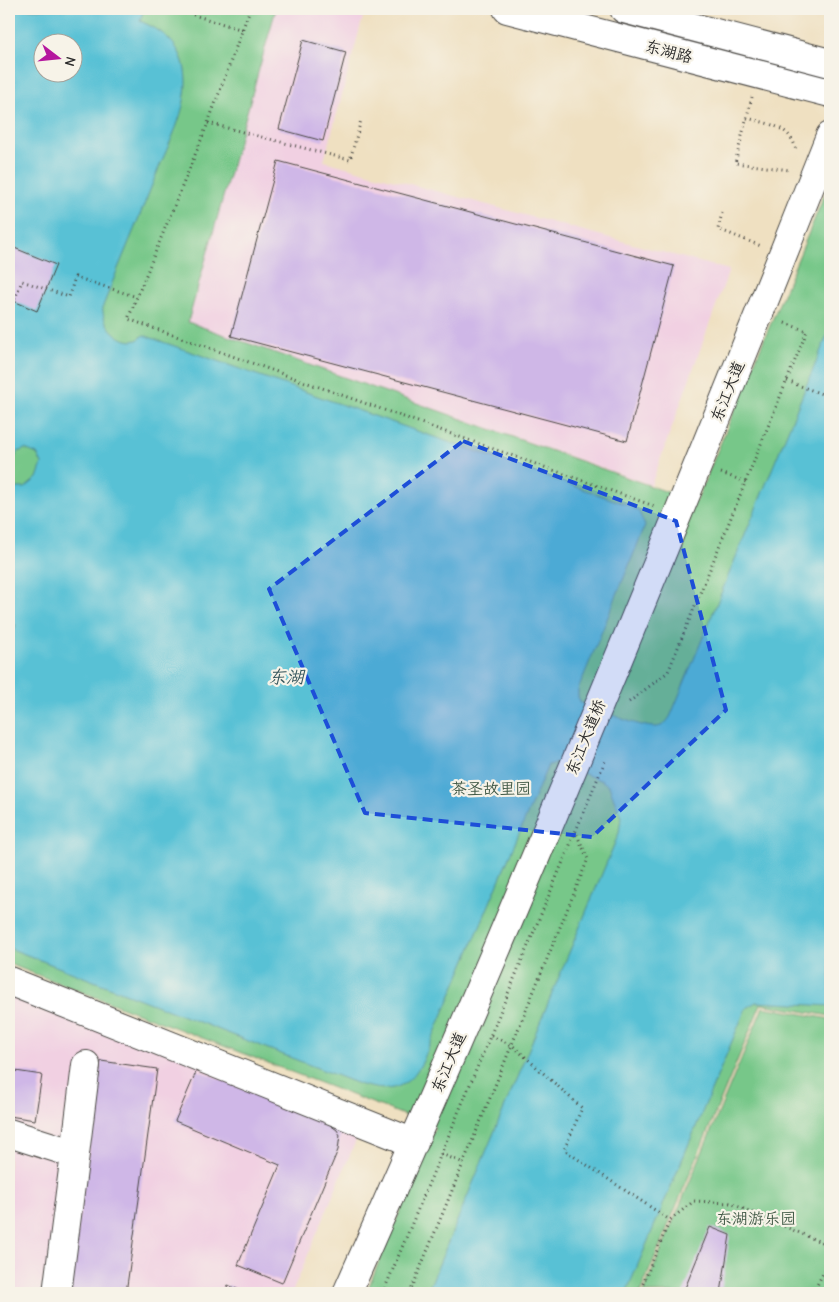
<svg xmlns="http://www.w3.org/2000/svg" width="839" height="1302" font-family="'Comic Neue','LXGW WenKai TC',sans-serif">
  <rect width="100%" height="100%" fill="#f7f3e8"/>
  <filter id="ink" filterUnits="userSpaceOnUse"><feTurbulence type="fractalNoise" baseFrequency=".02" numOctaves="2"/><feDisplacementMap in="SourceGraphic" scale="10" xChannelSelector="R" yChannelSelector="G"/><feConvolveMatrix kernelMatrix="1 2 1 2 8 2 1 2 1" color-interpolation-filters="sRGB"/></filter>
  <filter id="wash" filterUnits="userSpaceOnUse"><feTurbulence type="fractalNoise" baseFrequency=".0096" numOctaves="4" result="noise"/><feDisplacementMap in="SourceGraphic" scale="20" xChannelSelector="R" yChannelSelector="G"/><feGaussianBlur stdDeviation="1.12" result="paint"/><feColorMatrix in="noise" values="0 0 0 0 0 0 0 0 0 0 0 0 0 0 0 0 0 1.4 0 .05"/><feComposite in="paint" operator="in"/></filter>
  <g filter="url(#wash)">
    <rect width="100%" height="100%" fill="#efe0c1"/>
    <!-- built -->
    <path fill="#f1d0e2" d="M 276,9 L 333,9 L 363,17 L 324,161 L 729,270 L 651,485 L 188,322 Z
      M 9,984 L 362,1126 L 292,1293 L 9,1293 Z"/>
    <!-- green -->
    <path fill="#77c789" stroke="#51795a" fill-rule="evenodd" d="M 9,9 L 276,9 L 188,322 L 696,502 L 830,182 L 830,1016 L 761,1004 L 640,1293 L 366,1293 L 435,1127 L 9,964 ZM 42,42 L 72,42 L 72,72 L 42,72 Z
      M 763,1007 L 830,1019 L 830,1293 L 643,1293 Z"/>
    <!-- water -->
    <path fill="#58c1d5" stroke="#427680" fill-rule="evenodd" d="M 9,9 L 144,9 L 140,21 C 161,30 178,42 184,65 C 193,102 169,142 156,175 C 139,219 120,262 103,306 C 100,329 131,352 143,335 L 631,506 L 639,512 L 645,526 L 578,690 L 578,697 L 581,703 C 599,709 639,728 656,727 C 663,727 668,721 671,715 L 830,328 L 830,1006 L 756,1002 L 746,1008 L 626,1293 L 427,1293 L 619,833 L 621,817 L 609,786 L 602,781 L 558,763 L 548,765 L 423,1061 C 407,1090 391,1093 361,1085 L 9,948 L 9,642 L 16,625 L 9,622 L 9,485 L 13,488 L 25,488 L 37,478 L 42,464 L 37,454 L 25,449 L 18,452 L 9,467 ZM 42,42 L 72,42 L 72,72 L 42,72 Z"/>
    <g id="blocks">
      <!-- building -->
      <path fill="#cfb7e7" d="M 303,40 L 346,52 L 323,141 L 279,129 Z
        M 278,161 L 674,266 L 627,441 L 231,336 Z
        M 12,247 L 56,265 L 37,311 L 9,299 L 9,255 Z
        M 101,1061 L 157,1069 L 126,1293 L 69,1293 Z
        M 9,1070 L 42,1075 L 35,1120 L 9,1116 Z
        M 197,1070 L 326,1122 L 337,1130 L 340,1135 L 338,1150 L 282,1283 L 238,1265 L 280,1165 L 175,1121 Z
        M 710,1227 L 730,1235 L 721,1293 L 683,1293 Z
        M 228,1285 L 246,1293 L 224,1293 Z"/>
    </g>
  </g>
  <g filter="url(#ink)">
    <use href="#blocks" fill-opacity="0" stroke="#484642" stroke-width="1"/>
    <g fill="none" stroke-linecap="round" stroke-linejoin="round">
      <defs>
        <path id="minor" d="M 9,981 L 414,1143
          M 9,1133 L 75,1154 L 57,1293
          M 75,1154 L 86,1065
          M 347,1293 C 517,911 676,524 830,136"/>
        <path id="major" d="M 507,9 L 830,93
          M 624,9 L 830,63"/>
      </defs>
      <!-- minor casing -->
      <use href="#minor" stroke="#484642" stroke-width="30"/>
      <!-- major casing -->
      <use href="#major" stroke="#484642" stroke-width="30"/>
      <!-- path -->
      <path stroke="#484642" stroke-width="3" stroke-dasharray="1 4" stroke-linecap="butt" d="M 174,9 L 243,30
        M 250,9 L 208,123 L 128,319 L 654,506
        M 752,97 L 735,163 L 790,170
        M 747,118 C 768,124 792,126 796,151
        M 208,123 L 350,160 L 361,120
        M 722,213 L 718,229 L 761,246
        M 9,313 L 22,281 L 69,297 L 75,277 L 137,297
        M 787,381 L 830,397
        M 721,473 L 746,482
        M 629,702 L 668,672 L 807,331 L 782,322
        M 491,1036 L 512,1045 L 582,1108 L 564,1150 L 670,1220
        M 441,1154 L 464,1163
        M 383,1293 L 605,761
        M 410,1293 L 588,859 L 576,833
        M 639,1293 L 670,1220 L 694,1201 L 730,1203 L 830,1246
        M 813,1293 L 830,1260"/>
      <!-- minor -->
      <use href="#minor" stroke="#fff" stroke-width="28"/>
      <!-- major -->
      <use href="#major" stroke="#fff" stroke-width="28"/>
    </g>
  </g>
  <!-- marked area -->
  <path fill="#1d4ed8" fill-opacity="0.2" stroke="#1d4ed8" stroke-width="4" stroke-dasharray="10 6" stroke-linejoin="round" d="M 463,441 L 676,521 L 726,710 L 592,837 L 365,813 L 269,589 Z"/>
  <g text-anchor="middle" stroke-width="4.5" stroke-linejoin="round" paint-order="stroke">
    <!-- street labels -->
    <g font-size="16" fill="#2b2b2b" stroke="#f7f3e8">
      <text transform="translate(669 51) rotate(15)" y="6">东湖路</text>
      <text transform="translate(727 391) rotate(-68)" y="6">东江大道</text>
      <text transform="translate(585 737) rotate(-68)" y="6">东江大道桥</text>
      <text transform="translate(448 1062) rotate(-67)" y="6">东江大道</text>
    </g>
    <!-- park labels -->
    <g font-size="16" fill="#425a47" stroke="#f7f3e8">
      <text x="491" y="794">茶圣故里园</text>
      <text x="756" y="1224">东湖游乐园</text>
    </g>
    <!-- water labels -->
    <g font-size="18" font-style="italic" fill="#38585e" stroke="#f7f3e8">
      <text x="286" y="683">东湖</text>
    </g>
  </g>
  <!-- margin -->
  <rect width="839" height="1302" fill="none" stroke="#f7f3e8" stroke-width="30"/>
  <!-- north arrow -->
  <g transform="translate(58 58) rotate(106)"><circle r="24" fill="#f7f3e8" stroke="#a5a39c"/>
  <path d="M0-4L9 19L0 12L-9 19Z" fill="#b5179e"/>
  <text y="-8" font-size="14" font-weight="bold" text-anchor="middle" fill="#2b2b2b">N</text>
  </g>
</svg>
